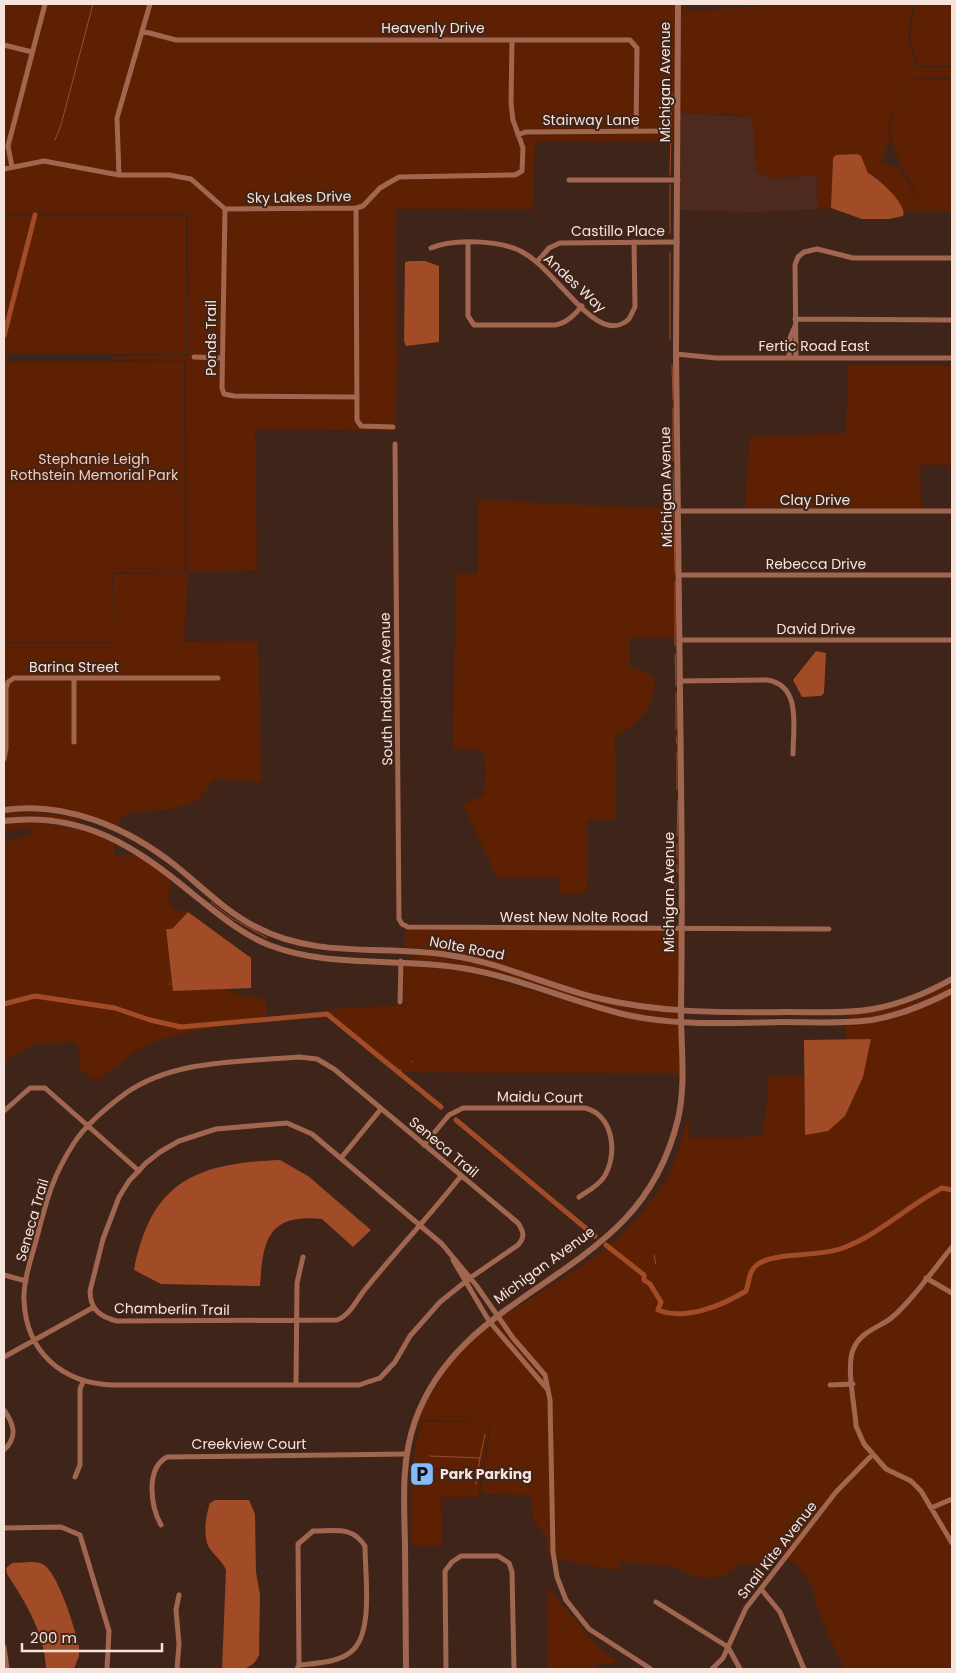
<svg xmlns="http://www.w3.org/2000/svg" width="956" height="1673" font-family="Poppins,sans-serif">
  <rect width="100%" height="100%" fill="#3f2419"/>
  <!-- built -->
  <path fill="#4d2a1d" d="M 680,113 L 751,117 L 754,127 L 756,169 L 765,177 L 817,176 L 818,209 L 754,212 L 680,210 Z"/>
  <!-- green -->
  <path fill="#5d2002" d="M 4,4 L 675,4 L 675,142 L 535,142 L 533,210 L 395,209 L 397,362 L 395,431 L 255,429 L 257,570 L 188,572 L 184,642 L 258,641 L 261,781 L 214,780 L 198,800 L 186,805 L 168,810 L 135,811 L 124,815 L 117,826 C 81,812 42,802 4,807 L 4,644 L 112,644 L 113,574 L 187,573 L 186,361 L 113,360 L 113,356 L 187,355 L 188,216 L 186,214 L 4,214 Z
    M 681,4 L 684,4 L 686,11 L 802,4 L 913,4 L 908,36 L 916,68 L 952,68 L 952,77 L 913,79 L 893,113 L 888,129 L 890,141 L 880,161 L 901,170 C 909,191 924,202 943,213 L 907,210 L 905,213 L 875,176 L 868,173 L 857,154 L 833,158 L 831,208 L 818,209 L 817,176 L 765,177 L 756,169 L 754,127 L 750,117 L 730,114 L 680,113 Z
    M 915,4 L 952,4 L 952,66 L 917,66 L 910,36 Z
    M 952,79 L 952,212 C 922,210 906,179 897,155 C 894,147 890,137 890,129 C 892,112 905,94 914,80 Z
    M 4,216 L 186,216 L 186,354 L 4,354 Z
    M 4,362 L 184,362 L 185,572 L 111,572 L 111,642 L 4,642 Z
    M 848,366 L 952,366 L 952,465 L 920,465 L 921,509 L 745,508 L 750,437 L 846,433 Z
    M 478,500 L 676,509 L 678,638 L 630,638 L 630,667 L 646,672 L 655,680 C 654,706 640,725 615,736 L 616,819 L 588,819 L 587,890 C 578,896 570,895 559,893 L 559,878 L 497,877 L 463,805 L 484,794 C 486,778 487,765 482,750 L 453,749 L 456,574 L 478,574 Z
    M 35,812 L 77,818 L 76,823 L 53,818 L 4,818 L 4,813 Z
    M 16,822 C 52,823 82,828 115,842 L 114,855 L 139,855 L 169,878 L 169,904 L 177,910 L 188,912 L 172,929 L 166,929 L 173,991 L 223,989 L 237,994 L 266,999 L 267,1020 C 224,1027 144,1031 118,1068 L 113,1068 L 99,1080 L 91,1079 L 78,1066 L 80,1052 L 75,1042 L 34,1044 L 4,1061 L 4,843 L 31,835 L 31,831 L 27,828 L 4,831 L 4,824 Z
    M 405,927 L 680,930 L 679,1008 L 635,1003 L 592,994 L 486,960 L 422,948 L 405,948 Z
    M 420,954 L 485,965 L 591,999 L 634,1009 L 679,1014 L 679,1020 L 629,1013 L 466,966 L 409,959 Z
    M 404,964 L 465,971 L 626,1018 L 679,1025 L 680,1074 L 401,1072 L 322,1011 L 347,1007 L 403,1006 Z
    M 952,982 L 950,989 C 918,1005 884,1019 848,1019 L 849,1014 L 914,1002 Z
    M 952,994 L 952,1669 L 844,1669 L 818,1611 L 812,1585 L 796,1564 L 778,1553 L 767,1565 L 741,1564 L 723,1576 L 709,1578 L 695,1577 L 672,1566 L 620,1562 L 620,1571 L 567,1561 L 547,1554 L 547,1538 L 533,1519 L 532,1495 L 481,1494 L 491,1421 L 422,1420 L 416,1433 C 435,1329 555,1298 623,1233 C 636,1221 657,1194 666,1180 C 676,1163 682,1134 689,1115 L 689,1138 L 742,1138 L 763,1134 L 767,1100 L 767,1079 L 770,1075 L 804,1076 L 805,1134 L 828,1131 L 845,1116 L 863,1077 L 870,1039 L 845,1039 L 846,1025 L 901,1016 Z
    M 422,1422 L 490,1422 L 478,1497 L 441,1497 L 442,1546 L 411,1546 C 411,1502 408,1465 422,1422 Z
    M 548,1588 L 597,1646 L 620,1663 L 594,1664 L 598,1669 L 548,1669 Z"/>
  <!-- water -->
  <path fill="#a14b27" d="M 857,154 L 861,156 L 868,173 C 878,178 908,205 903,216 L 889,219 L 862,219 L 831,208 L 833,158 L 836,155 Z
    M 410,261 L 425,261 L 439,266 L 439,342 L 406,346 L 404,341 L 405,262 Z
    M 816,651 L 826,653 L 824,693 L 821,696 L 802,697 L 793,680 Z
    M 188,912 L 251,958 L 251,988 L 173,991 L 166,929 L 172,929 Z
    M 871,1039 L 863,1077 L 845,1116 L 828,1131 L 805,1135 L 804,1040 Z
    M 280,1160 L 308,1176 L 371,1230 L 353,1247 L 322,1219 C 268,1214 263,1239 260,1286 L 161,1284 L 134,1270 C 151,1182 195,1163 280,1160 Z
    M 215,1500 L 249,1500 L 255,1514 L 256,1572 L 260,1595 L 259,1655 C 252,1672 238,1669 222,1669 L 226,1570 C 222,1561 216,1557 210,1549 C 202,1538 206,1514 210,1503 Z
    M 12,1563 C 20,1563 32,1561 40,1563 C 57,1567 75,1629 79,1646 L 79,1656 L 74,1669 L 46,1669 C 45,1634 26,1603 7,1574 L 6,1568 Z"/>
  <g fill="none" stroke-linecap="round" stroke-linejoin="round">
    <!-- stream -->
    <path stroke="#a14b27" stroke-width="1" d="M 55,140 L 61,125 L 93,4
      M 670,175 L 672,92
      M 670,185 L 670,234
      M 670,340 L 670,252
      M 672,365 L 673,399
      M 673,408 L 673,461
      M 673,469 L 675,573
      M 675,582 L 675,646
      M 675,654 L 676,686
      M 676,693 L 676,729
      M 676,737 L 677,744
      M 677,752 L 677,790
      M 677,836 L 678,800
      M 677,844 L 677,858
      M 677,865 L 677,872
      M 211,902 L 231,918 L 267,938
      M 674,905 L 676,882
      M 673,921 L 674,916
      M 169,984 L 170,984
      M 412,1062 L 413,1061
      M 399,1071 L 401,1070
      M 530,1182 L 531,1181
      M 654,1255 L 656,1264
      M 430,1456 L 480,1458 L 485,1434
      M 476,1484 L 480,1458"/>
    <!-- canal -->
    <path stroke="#a14b27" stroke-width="5" d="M 4,336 L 35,215
      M 4,1004 L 35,996 L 115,1008 L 150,1020 L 181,1027 L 327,1014 L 441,1107
      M 456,1120 L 595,1236
      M 606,1245 L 644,1275 L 644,1280 L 650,1284 L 661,1302 L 658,1310 C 686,1321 723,1305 746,1291 C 750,1280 748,1271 758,1264 C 776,1252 816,1257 840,1249 C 878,1236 907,1206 942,1188 L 952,1190"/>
    <!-- minor -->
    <path stroke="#a0664f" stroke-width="5" d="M 142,31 L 176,40 L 630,40 L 637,48 L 636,131
      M 4,45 L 32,52
      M 518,135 L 525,132 L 666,131
      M 12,167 L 8,146 L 45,4
      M 4,169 L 44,161 L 119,175 L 169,175 L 191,179 L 225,209 L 356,208 L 363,206 L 380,188 L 399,177 L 515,175 L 522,171 L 523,148 L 513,120 L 511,103 L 512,40
      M 119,175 L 117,118 L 150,4
      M 569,180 L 678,180
      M 356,208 L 357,420 L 361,426 L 393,427
      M 225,209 L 222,388 L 224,394 L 234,396 L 357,397
      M 468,243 L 468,316 L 474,325 L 555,325 C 567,323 574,315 582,306
      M 431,248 C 453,238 503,240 524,253 C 551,268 582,319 608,325 C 616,327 624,324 629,319 L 635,307 L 634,242
      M 537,262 L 549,248 L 560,243 L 677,242
      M 795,319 L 952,320
      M 676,354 L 716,358 L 952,358
      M 194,357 L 222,358
      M 789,358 L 790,338 L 795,326
      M 796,358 L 795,265 L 798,257 L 804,252 L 817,249 L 853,258 L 952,258
      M 395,444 L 399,919 L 402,924 L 408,927 L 829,929
      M 678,511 L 952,511
      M 679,575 L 952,575
      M 681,640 L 952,640
      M 74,678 L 74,742
      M 680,681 L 767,680 C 802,685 793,728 793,754
      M 4,759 L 6,748 L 6,688 L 8,682 L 14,678 L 218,678
      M 400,1002 L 401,961
      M 299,1057 L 317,1059 L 334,1069 L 518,1223 C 524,1232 525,1237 518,1245 L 470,1278 L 440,1302 L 410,1336 L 395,1362 L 380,1378 L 359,1385 L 112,1385 C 63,1383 26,1353 24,1300 C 23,1280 32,1257 37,1237 C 47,1199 52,1177 74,1143 C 87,1123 107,1107 126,1093 C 175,1059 242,1062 299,1057 Z
      M 4,1111 L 30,1088 L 45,1088 L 139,1171
      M 424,1145 L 449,1115 L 463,1108 L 585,1108 C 614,1115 618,1155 604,1177 C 598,1186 588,1191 579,1197
      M 341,1158 L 381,1109
      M 461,1176 C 431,1214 398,1249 367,1287 C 357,1298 351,1315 337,1320 L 117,1321 C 100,1317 90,1309 90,1291 L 103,1239 L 119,1197 L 129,1181 L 146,1163 L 160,1152 L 179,1141 L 216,1129 L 287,1123 L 312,1134 L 442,1244 L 476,1285 L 513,1338 L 545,1375 L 550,1400 L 553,1552 L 557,1577 L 566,1600 L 589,1629 L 651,1669
      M 952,1247 C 937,1265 905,1310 887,1321 C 874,1329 859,1334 853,1350 C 846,1368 855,1406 856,1426 L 864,1444 L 886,1469 L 911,1481 L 921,1491 L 952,1543
      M 453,1260 L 489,1321 L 548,1390
      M 4,1275 L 26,1281
      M 926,1278 L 952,1293
      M 4,1357 L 94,1307
      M 296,1385 L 297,1283 L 303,1257
      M 830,1385 L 853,1384
      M 4,1410 C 14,1424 18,1437 4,1450
      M 75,1477 L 80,1465 L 80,1389 L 83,1382
      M 931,1508 L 952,1499
      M 161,1525 C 151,1507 145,1469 167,1457 L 406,1454
      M 4,1528 L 61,1527 L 80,1535 L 109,1631 L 107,1669
      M 761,1589 L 780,1612 L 804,1669
      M 656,1602 L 728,1647 L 740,1669
      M 4,1647 L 7,1669
      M 177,1669 L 179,1644 L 176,1610 L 179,1595
      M 297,1669 L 299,1665 L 298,1544 L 313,1531 C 336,1531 352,1526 365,1546 C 365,1574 373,1629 354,1649 C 341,1663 316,1663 299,1665
      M 446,1669 L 445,1571 L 452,1562 L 461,1556 L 498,1556 L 509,1563 L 512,1572 L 514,1669
      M 712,1669 L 723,1658 L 746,1608 L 836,1492 L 873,1454"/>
    <!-- tertiary -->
    <path stroke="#a0664f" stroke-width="6" d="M 4,810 C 67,801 128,828 176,866 C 202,887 226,912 256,927 C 317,959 382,945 448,955 C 498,962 544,984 593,997 C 657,1013 721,1013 787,1012 C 815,1012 845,1014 873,1009 C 901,1004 927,993 952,979
      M 4,821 C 83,811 136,847 194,895 C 217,913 241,934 269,945 C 330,969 398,957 462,968 C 518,977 571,1002 627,1015 C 677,1026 730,1023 782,1022 C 812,1022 843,1024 872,1020 C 901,1015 927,1004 952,991
      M 406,1669 C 406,1628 405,1586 405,1544 C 404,1502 401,1461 415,1421 C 451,1319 554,1292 624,1220 C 651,1192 669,1156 678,1119 C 686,1085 681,1047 681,1012 C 682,935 682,858 681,780 C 680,637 677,495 676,352 C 676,236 678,120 678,4"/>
  </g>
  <!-- icons -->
  <defs>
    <symbol id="parking-square" viewBox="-11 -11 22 22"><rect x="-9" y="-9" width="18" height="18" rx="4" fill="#84bcfb" stroke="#3f2419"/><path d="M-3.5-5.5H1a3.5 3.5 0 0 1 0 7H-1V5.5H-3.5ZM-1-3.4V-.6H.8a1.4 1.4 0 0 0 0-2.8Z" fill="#111"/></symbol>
  </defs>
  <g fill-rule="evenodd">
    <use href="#parking-square" x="408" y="1460" width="28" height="28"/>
  </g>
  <g text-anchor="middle" stroke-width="4" stroke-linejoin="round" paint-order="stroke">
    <!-- street labels -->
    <g font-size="14" fill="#f6e3dc" stroke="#3f2419">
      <text x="433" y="33">Heavenly Drive</text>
      <text transform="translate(665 82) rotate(-90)" y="5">Michigan Avenue</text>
      <text x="591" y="125">Stairway Lane</text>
      <text transform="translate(299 197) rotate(-1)" y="5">Sky Lakes Drive</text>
      <text x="618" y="236">Castillo Place</text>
      <text transform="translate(575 283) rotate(43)" y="5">Andes Way</text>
      <text transform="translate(211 338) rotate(-90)" y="5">Ponds Trail</text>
      <text x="814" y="351">Fertic Road East</text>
      <text transform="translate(666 487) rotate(-91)" y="5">Michigan Avenue</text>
      <text x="815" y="505">Clay Drive</text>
      <text x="816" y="569">Rebecca Drive</text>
      <text x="816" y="634">David Drive</text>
      <text x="74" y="672">Barina Street</text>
      <text transform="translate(386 689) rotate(-91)" y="5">South Indiana Avenue</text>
      <text transform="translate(669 892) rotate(-90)" y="5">Michigan Avenue</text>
      <text x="574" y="922">West New Nolte Road</text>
      <text transform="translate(467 948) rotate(11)" y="5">Nolte Road</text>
      <text transform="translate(540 1097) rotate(1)" y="5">Maidu Court</text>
      <text transform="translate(444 1147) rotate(40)" y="5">Seneca Trail</text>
      <text transform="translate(32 1220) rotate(-74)" y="5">Seneca Trail</text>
      <text transform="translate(544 1265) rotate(-36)" y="5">Michigan Avenue</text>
      <text transform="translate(172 1309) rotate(1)" y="5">Chamberlin Trail</text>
      <text x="249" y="1449">Creekview Court</text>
      <text transform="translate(777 1550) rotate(-52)" y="5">Snail Kite Avenue</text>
    </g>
    <!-- park labels -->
    <g font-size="14" fill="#f9c8b5" stroke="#3f2419">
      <text x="94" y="464">Stephanie Leigh<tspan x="94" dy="16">Rothstein Memorial Park</tspan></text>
    </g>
    <!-- poi labels -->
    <g font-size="14" font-weight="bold" fill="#f6e3dc" stroke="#3f2419" text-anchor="start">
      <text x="440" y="1479">Park Parking</text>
    </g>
  </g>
  <!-- border -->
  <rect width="956" height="1673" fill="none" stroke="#f6e3dc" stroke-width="10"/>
  <!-- scale -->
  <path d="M22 1643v8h140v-8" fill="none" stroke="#f6e3dc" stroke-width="2.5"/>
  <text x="30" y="1643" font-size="15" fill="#f6e3dc" stroke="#3f2419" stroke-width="4" paint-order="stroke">200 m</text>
</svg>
